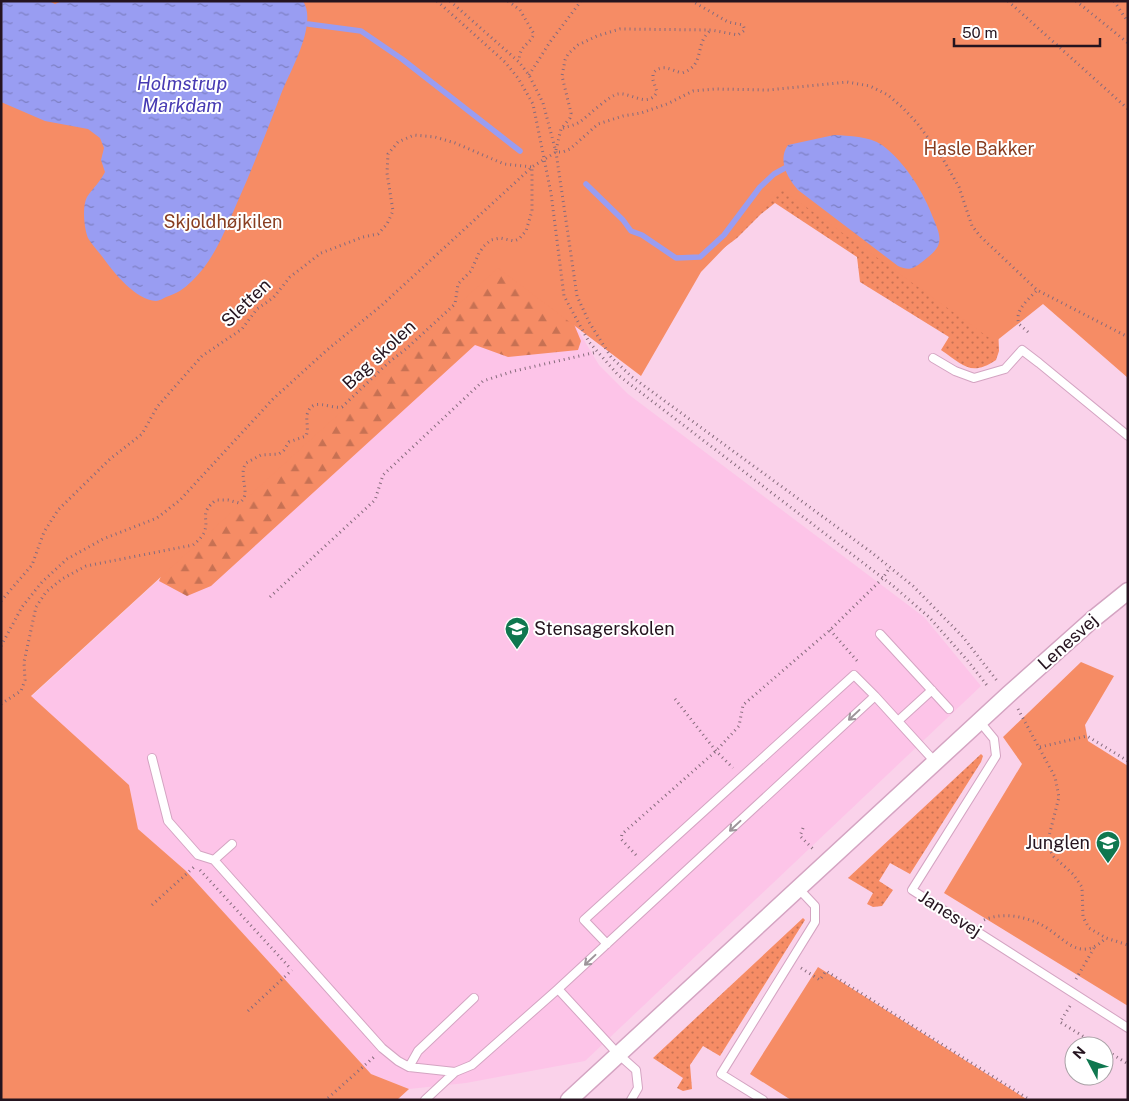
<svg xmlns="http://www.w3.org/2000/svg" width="1129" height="1101" font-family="'Public Sans',sans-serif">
  <defs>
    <pattern id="grass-dots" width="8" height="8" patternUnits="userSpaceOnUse" patternTransform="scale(1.25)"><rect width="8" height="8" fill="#f68c65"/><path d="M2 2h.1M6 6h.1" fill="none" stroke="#c77153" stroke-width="1.8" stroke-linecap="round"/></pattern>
    <pattern id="forest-firs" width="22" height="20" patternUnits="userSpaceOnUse" patternTransform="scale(1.25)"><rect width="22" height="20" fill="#f68c65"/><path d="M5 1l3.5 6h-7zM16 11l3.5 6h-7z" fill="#c77153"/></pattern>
    <pattern id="water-ripples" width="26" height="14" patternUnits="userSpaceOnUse" patternTransform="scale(1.25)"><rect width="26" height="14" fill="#999df2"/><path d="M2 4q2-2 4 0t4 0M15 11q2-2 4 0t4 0" fill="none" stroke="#7d7fc3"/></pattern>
  </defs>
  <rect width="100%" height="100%" fill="#fad2ea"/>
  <!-- built -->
  <path fill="#fdc4e8" d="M 498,268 L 575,325 L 599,365 L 628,394 L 924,617 L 981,686 L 585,1061 L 466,1083 L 409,1089 L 371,1074 L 186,871 L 138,829 L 129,785 L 31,697 Z"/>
  <!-- grass -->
  <path fill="url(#grass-dots)" d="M 773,180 L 998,324 L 999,351 L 996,360 C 971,377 963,365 941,350 L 949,337 L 860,282 L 857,257 L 775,203 L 761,214 L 737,238 L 717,253 Z
    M 981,754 L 983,756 L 981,762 L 910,874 L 890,863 L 879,881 L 893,890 L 882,906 L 873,907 L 867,904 L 873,893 L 848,878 Z
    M 803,918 L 805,920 L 720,1056 L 703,1046 L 690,1065 L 692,1089 L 683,1091 L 677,1088 L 683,1078 L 653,1058 Z"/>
  <!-- forest -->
  <path fill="url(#forest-firs)" d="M 539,240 L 581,341 L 578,350 L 508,357 L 475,345 L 211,586 L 187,596 L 159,581 L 168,558 L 290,395 Z"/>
  <!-- park -->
  <path fill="#f68c65" d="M 1,1 L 1128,1 L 1128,378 L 1043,304 L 995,342 L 781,189 L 701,272 L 641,376 L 498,268 L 31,696 L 129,785 L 138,829 L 186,871 L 371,1074 L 409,1089 L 397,1100 L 1,1100 Z
    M 1081,662 L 1114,676 L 1085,725 L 1088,741 L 1128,766 L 1128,1006 L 944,893 L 1022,764 L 1003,737 Z
    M 818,967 L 1028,1100 L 791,1100 L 750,1074 Z"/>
  <!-- water -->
  <path fill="url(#water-ripples)" d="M 1,1 L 49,1 L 55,4 L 62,1 L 303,1 C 318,24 290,71 281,94 C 267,131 253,167 237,203 C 225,231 214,260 192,281 C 184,289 176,294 166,297 C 164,298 159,301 156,301 C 136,300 114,273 104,259 C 99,252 92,245 88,238 C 84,228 82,206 87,197 C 93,188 100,182 105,172 L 101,160 L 104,148 L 100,138 L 88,129 L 45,121 L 1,102 Z
    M 834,135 C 849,136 869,136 882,145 C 906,163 924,193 934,220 C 937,228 942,237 938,246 C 935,252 927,258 922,262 C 913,269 909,271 898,266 L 798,190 C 788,179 777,160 788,145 Z"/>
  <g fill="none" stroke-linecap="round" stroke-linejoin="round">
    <!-- stream -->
    <path stroke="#999df2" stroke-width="5.5" d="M 308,24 L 361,31 L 402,59 L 520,151
      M 586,184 L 623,220 L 631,231 L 642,235 L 676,258 L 700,257 L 724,235 L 760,187 L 774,174 L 785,168"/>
    <defs>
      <path id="service" d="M 933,358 L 955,371 L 974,378 L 1005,369 L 1022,350 L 1039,363 L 1128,436
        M 880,634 L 949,709
        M 898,721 L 932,690
        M 980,722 L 994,739 L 996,756 L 912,890 L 1128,1028
        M 152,758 L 168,821 L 198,855 L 214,860
        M 232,844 L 214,860 L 382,1048 L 398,1061 L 409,1067 L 455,1072 L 472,1065 L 558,989
        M 607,944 L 584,920 L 854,675 L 875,696
        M 409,1067 L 418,1051 L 474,998
        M 425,1100 L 455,1072
        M 631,1100 L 638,1088 L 636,1070 L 618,1054 L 558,989 L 875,696 L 936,763
        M 763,1100 L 721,1074 L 815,922 L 815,906 L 799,889"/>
      <path id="minor" d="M 569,1100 L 1009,694 L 1092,620 L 1128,591"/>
    </defs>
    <!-- service casing -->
    <use href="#service" stroke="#d4a4c2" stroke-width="10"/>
    <!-- minor casing -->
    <use href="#minor" stroke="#d4a4c2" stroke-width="19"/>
    <!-- path -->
    <path stroke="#866b7c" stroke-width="3" stroke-dasharray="1 4" stroke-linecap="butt" d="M 437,1 L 505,62 L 518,78 L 533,104 L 551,193 L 564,296 L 589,342 L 618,375 L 892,585 L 929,617 L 968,661 L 989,688
      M 450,1 L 519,62 L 529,75 L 543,103 L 556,152 L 577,296 L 589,322 L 611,357 L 632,377 L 871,552 L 913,586 L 963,637 L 998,682
      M 508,1 L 520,10 L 534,34 C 528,47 520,44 519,61
      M 1008,1 L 1128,109
      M 1076,1 L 1128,43
      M 1114,1 L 1128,22
      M 529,75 L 550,42 L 581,1
      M 563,128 C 569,126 576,125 581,121 C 589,115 610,95 618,94 C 631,92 648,109 657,92 L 653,80 L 653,73 C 663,63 670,70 682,73 C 706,65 694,44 710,31
      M 556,150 L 561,129 L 570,118 L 571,113 L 562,76 L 565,60 L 568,54 L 578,45 L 597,36 L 620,29 L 711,30 L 738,35 L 745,30 L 743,25 L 728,22 L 692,1
      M 1028,332 L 1019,324 C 1014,310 1029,299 1037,290
      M 270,597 L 375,500 L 383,475 L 483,381 L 514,371 L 597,352
      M 1,601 L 32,565 L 44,532 L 58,510 L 110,459 L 142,434 L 157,407 L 202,356 L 242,329 L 257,309 L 273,298 L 290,277 L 321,253 L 363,237 L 378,234 L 387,224 L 393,211 L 387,173 L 388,154 L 398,142 L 414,135 L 435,137 L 455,143 L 504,164 L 532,167
      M 830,630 L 858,662
      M 1,646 L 22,607 L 42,582 L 67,559 L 103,539 L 157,518 L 180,500 L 273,399 L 327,350 L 382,305 L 532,167 L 556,152 L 563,152 L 570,149 L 598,124 L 623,116 L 641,113 L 667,104 L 693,91 L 715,89 L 769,90 L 847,82 L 870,86 L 888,95 L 903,108 L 917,123 L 940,154 L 959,187 L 972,226 L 981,237 L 1037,290 L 1128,337
      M 675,699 L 716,751 L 733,768
      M 1,704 L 21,691 L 25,680 L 24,662 L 36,607 L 46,592 L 62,579 L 86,566 L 193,545 C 197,542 201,538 204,533 C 210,518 198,514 216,500 L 228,500 L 239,503 C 253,494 237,477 246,463 L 261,455 L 279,454 L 284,450 L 289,442 L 306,436 C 309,429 306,422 307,415 C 312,396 328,409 342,407 L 388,363 L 406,349 L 455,304 L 458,284 L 471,271 L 479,253 L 484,246 L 491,240 L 500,238 L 514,241 L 519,239 L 526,231 L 532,211 L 532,168
      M 1018,709 L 1055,777 L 1059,797 L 1049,836 L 1048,847 L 1054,857 L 1073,874 L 1082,887 L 1083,917 L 1089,928 L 1106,938 L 1128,945
      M 1040,747 L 1087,736 L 1128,761
      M 803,828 L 800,836 L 814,850
      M 636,855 L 621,839 L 622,834 L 716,751 L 739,726 L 743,705 L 830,630 L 883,578 L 890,567
      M 200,870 L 289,967
      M 152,905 L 194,867
      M 984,920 C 1002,912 1023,916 1040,924 C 1064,936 1078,965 1106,938
      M 801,968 L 820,980 L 826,971 L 1030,1100
      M 1076,979 L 1094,948
      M 1070,1006 L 1060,1022 L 1099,1046
      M 248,1011 L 292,970
      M 1104,1049 L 1128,1064
      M 328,1098 L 374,1057"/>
    <!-- service -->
    <use href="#service" stroke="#fff" stroke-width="8"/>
    <!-- minor -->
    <use href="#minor" stroke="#fff" stroke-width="16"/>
  </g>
  <!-- one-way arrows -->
  <defs><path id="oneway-shaft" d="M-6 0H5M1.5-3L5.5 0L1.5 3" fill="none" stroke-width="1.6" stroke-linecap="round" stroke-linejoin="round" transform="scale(1.25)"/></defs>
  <g stroke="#9d959a">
    <use href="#oneway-shaft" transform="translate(854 715) rotate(137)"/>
    <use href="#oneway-shaft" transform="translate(735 826) rotate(137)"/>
    <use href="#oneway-shaft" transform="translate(590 960) rotate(137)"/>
  </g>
  <!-- icons -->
  <defs>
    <symbol id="school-pin" viewBox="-11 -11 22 30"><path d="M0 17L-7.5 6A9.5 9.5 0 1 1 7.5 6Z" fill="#0f774f" stroke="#fff"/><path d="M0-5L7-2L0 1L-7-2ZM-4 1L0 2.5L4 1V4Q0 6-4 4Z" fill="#fff"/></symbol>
  </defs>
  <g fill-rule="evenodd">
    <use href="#school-pin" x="503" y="615" width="28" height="38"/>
    <use href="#school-pin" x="1094" y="829" width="28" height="38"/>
  </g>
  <g text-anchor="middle" stroke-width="4" stroke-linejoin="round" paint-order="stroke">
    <!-- park labels -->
    <g font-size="18" fill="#883e21" stroke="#fff">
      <text x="979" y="155">Hasle Bakker</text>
      <text x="223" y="228">Skjoldhøjkilen</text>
    </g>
    <!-- street labels -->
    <g font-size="18" fill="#25141f" stroke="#fff">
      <text transform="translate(246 303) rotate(-44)" y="6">Sletten</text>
      <text transform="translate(379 355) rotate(-43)" y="6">Bag skolen</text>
      <text transform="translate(1068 642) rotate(-42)" y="6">Lenesvej</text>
      <text transform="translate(950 914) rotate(33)" y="6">Janesvej</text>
    </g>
    <!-- poi labels -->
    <g font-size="18" fill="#25141f" stroke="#fff" text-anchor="start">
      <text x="534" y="635">Stensagerskolen</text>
      <text x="1090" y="849" text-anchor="end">Junglen</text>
    </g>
    <!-- water labels -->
    <g font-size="19" font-style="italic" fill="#473ab3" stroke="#fff">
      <text x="182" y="90">Holmstrup<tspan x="182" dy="22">Markdam</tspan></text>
    </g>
  </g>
  <!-- border -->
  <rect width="1129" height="1101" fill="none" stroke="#25141f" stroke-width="5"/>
  <!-- north arrow -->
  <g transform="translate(1089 1061) rotate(311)"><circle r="24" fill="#ffffff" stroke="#a8a1a5"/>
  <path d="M0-4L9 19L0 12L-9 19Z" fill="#0f774f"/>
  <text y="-8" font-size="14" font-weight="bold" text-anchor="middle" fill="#25141f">N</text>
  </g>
  <!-- scale -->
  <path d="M954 38v8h146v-8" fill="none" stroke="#25141f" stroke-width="2.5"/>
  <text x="962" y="38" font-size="15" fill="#25141f" stroke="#ffffff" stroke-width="4" paint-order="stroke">50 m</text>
</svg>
